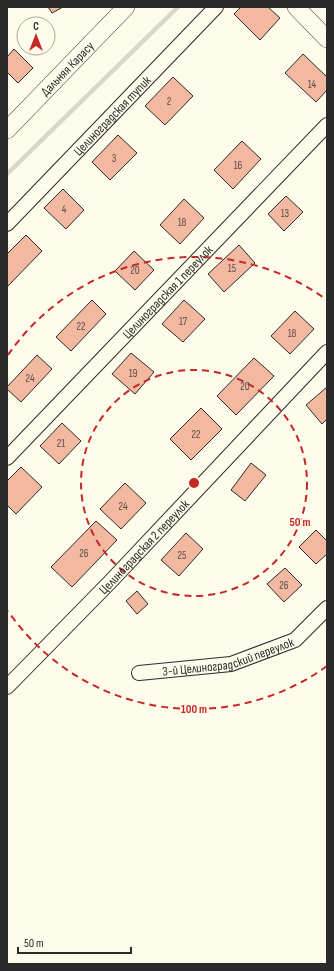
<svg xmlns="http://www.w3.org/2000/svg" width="334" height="971" viewBox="0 0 334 971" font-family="'Sofia Sans Condensed',sans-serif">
<rect width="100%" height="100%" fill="#fdfbea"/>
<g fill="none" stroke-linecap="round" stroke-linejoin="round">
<path stroke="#d8d7c9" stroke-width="4.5" d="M 7,174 L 178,7"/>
</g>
<path fill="#f2b8a0" stroke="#2b2b2b" d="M 48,7 L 63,7 L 52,13 Z
M 241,7 L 268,7 L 280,18 L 260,40 L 234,14 Z
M 31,48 L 44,48 L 38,55 Z
M 14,49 L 33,68 L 18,83 L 7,72 L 7,57 Z
M 303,54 L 327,77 L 327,90 L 316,102 L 285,73 Z
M 173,77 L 193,96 L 165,125 L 145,106 Z
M 118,135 L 137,153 L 110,180 L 92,162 Z
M 242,141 L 261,159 L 233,189 L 214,170 Z
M 63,189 L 84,210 L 66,229 L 44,208 Z
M 286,196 L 303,212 L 284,231 L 268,214 Z
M 184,199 L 204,218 L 180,244 L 160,225 Z
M 26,235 L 42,251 L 7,287 L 7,254 Z
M 239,245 L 255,263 L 224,292 L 208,274 Z
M 134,251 L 154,270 L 135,290 L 115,271 Z
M 92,300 L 106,314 L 71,351 L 56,337 Z
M 184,300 L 205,319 L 183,342 L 162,324 Z
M 295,311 L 314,329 L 290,354 L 271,336 Z
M 131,353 L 154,372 L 135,394 L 112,374 Z
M 37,355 L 52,369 L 21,402 L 7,389 L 7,387 Z
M 254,358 L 274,376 L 236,415 L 217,396 Z
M 327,387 L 327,419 L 322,424 L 306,405 Z
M 201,408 L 222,429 L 191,460 L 170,439 Z
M 62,423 L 81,441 L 59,464 L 40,446 Z
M 251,463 L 266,475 L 245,501 L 231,490 Z
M 21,467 L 42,487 L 16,514 L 7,505 L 7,481 Z
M 125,483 L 146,503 L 121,529 L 100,509 Z
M 96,521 L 117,540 L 72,587 L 51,567 Z
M 316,530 L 327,541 L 327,554 L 316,564 L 299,547 Z
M 186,533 L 203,549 L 179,576 L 161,560 Z
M 285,568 L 302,585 L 284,602 L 267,584 Z
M 137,591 L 148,604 L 137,614 L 126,601 Z"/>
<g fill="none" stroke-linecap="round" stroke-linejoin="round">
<g stroke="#2b2b2b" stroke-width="16">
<g id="minor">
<path id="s1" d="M 7,224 L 216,7"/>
<path id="s2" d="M 7,458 L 327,125"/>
<path id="s3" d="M 139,673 L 231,664 L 295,640 L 327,608"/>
<path id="s4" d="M 7,687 L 110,582 L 327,352"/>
</g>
</g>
<g stroke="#2b2b2b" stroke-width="18">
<g id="tertiary">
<path d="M 296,7 L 327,39"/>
<path id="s5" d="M 7,130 L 126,7"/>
</g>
</g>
<use href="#minor" stroke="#fdfbea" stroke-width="14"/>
<use href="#tertiary" stroke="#fdfbea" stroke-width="17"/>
</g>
<g fill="none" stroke="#c62828" stroke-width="2" stroke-dasharray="7 5">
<circle cx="194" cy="483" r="113"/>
<path d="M327 666A226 226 0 0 1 8 611M8 355A226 226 0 0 1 327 300"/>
</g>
<g text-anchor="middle" stroke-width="3" stroke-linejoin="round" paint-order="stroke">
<g font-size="11" fill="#5d4e48">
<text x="312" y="88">14</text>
<text x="169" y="105">2</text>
<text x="114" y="162">3</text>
<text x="238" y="169">16</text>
<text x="64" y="213">4</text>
<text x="285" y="217">13</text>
<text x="182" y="226">18</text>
<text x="232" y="272">15</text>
<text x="135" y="274">20</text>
<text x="183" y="325">17</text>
<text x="81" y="330">22</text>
<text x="292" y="337">18</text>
<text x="133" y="377">19</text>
<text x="30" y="382">24</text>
<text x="245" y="390">20</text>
<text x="196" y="438">22</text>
<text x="61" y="447">21</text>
<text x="123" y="510">24</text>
<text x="84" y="557">26</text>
<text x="182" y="559">25</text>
<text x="284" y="589">26</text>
</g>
<g font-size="13" fill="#2b2b2b" stroke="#fdfbea">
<text dy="5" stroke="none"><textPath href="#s5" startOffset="86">Дальняя Карасу</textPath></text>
<text dy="5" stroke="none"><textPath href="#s1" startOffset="151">Целиноградская тупик</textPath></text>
<text dy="5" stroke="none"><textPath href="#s2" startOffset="231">Целиноградская 1 переулок</textPath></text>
<text dy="5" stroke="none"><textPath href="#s4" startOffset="196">Целиноградская 2 переулок</textPath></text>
<text dy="5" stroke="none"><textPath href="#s3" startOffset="91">3-й Целиноградский переулок</textPath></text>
</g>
</g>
<circle cx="194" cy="483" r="6" fill="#c62828" stroke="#fdfbea" stroke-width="2"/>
<g font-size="12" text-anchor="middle" font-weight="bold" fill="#c62828" stroke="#fdfbea" stroke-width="3" stroke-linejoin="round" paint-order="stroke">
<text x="300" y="526">50 m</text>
<text x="194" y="713">100 m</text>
</g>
<rect width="334" height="971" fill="none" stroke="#2b2b2b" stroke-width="16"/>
<g transform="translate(36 36)"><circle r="19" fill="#fdfbea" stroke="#a9a89e"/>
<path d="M0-3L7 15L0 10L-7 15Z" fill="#c62828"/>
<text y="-6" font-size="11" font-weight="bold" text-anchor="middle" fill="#2b2b2b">С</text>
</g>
<path d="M18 947v6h113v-6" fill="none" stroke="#2b2b2b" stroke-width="2"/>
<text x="24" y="947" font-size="12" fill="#2b2b2b" stroke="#fdfbea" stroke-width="3" paint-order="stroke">50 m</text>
</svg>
